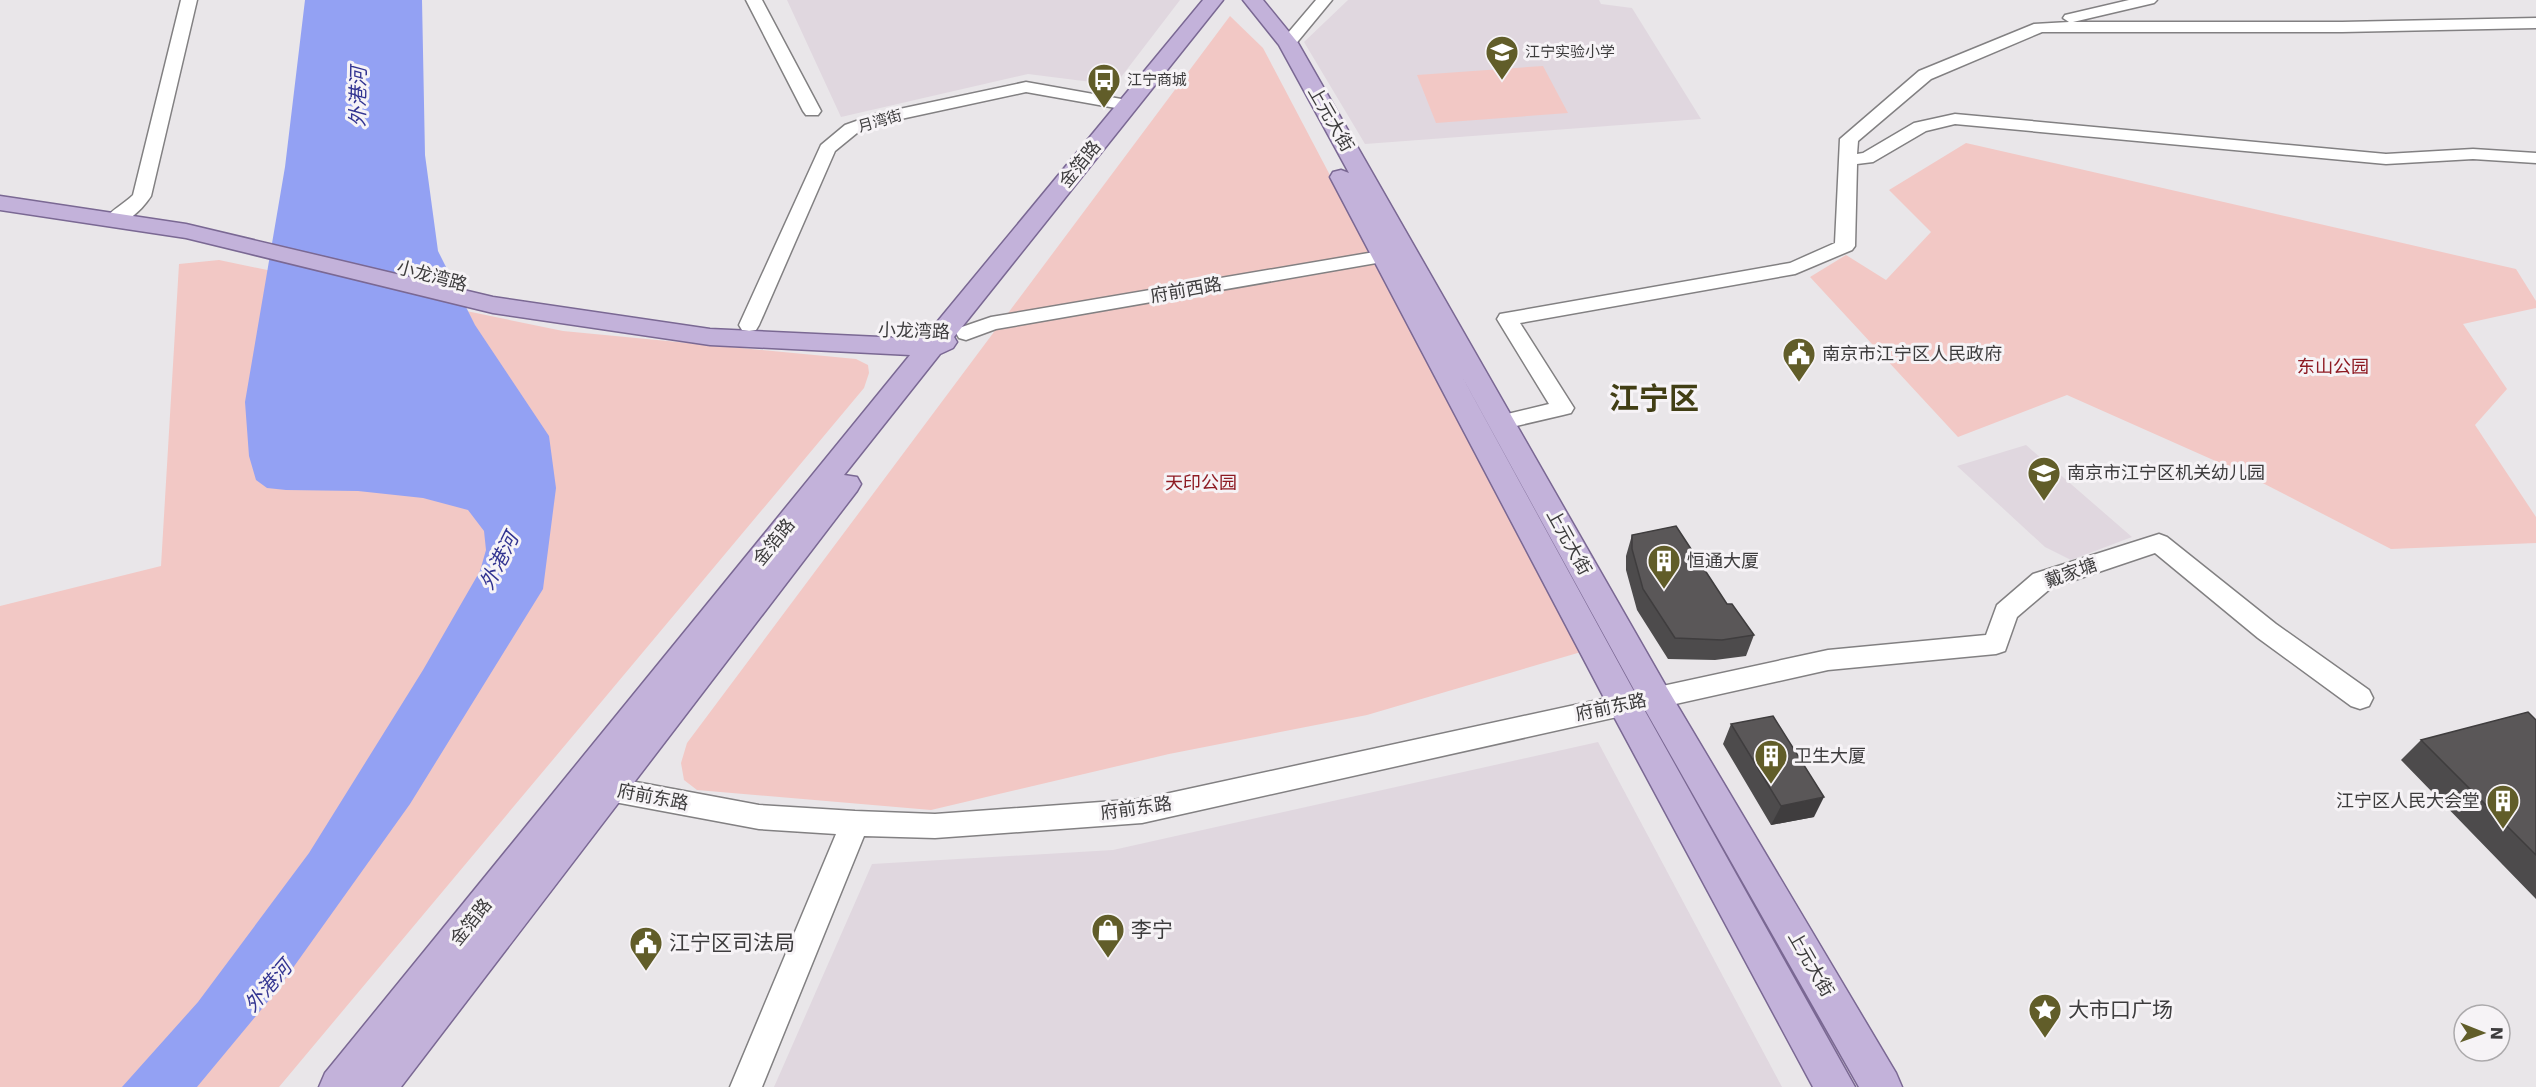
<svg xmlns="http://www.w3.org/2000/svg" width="2536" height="1087" viewBox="0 0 2536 1087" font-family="'DejaVu Sans','Noto Sans SC',sans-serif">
<rect width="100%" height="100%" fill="#e9e6e9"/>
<path fill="#e0d7df" d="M 787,0 L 1180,0 L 1115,85 L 1028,74 L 841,117 Z
M 1348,0 L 1599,0 L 1601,4 L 1632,8 L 1701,119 L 1365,144 L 1304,42 Z
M 2026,445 L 2132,537 L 2071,560 L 2045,547 L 1957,466 Z
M 1598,742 L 1782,1087 L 774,1087 L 872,864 L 1113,850 Z"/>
<path fill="#f2c8c5" d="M 1230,16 L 1263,48 L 1581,652 L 1367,715 L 1169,754 L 931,810 L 697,790 L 684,780 L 681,763 L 687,743 Z
M 1543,66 L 1568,113 L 1436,123 L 1417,75 Z
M 1966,143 L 2516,269 L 2536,301 L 2536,308 L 2463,324 L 2507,389 L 2475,425 L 2536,517 L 2536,543 L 2391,549 L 2247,475 L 2067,395 L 1958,437 L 1810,277 L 1846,255 L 1886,280 L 1931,232 L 1889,190 Z
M 219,260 L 563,331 L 856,359 L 868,365 L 869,373 L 864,388 L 279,1087 L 0,1087 L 0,606 L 161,566 L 179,264 Z"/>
<path fill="#93a1f3" d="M 305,0 L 422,0 L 425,155 L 438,251 L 475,325 L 549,436 L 556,488 L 543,589 L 410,804 L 275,993 L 197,1087 L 122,1087 L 198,1002 L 309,853 L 423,670 L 480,571 L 486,550 L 484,531 L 468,510 L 423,498 L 358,491 L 286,490 L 267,488 L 256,480 L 249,456 L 245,402 L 285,167 Z"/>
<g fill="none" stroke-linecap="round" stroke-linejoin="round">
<g stroke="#828082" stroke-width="3">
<path id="minor" d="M 181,0 L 197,0 L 151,196 C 142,210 124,228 106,224 L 104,220 C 111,210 124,204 133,195 Z
M 746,0 L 762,0 L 821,111 L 818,115 L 806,115 L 803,111 Z
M 1316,0 L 1332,0 L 1294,46 L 1282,46 L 1280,43 L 1282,40 Z
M 2129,0 L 2157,0 L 2154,3 L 2073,22 L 2342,22 L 2536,18 L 2536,28 L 2342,32 L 2042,32 L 1931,79 L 1858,141 L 1857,154 L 1863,153 L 1914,123 L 1955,114 L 2386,154 L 2473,149 L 2536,153 L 2536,163 L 2473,159 L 2386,164 L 1955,124 L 1926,131 L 1873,162 L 1857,164 L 1855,246 L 1852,250 L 1795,274 L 1520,323 L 1574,408 L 1571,413 L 1563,415 L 1503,429 L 1495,427 L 1492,422 L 1495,417 L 1549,404 L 1497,319 L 1500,314 L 1790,263 L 1835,243 L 1840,139 L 1919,71 L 2034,24 L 2069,22 L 2063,18 L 2065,15 Z
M 1026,82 L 1127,100 L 1133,101 L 1136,105 L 1133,109 L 1127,110 L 1026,92 L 887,122 L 857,133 L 835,151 L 759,325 L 756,330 L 749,331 L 742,330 L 739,325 L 821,145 L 845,125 L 876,114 Z
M 1404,247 L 1411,249 L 1414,253 L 1411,257 L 996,329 L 966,340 L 959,338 L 956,333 L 959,328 L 991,317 Z
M 2159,534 L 2167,537 L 2276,624 L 2369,690 L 2373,698 L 2369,706 L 2360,709 L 2351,706 L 2258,638 L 2155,553 L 2051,588 L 2017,617 L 2005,651 L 1996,654 L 1828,670 L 1142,823 L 935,838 L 864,836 L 762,1087 L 730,1087 L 836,834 L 759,829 L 609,801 L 599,797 L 595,789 L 599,781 L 609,777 L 759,805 L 855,811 L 935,814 L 1142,799 L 1828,650 L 1986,635 L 1997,605 L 2033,574 Z"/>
</g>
<g stroke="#7a6893" stroke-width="3">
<path id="major" d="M 1203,0 L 1223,0 L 954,337 L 957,342 L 953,348 L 940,354 L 844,475 L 857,477 L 861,484 L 857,491 L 401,1087 L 319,1087 L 325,1073 L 910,355 L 710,345 L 493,313 L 186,238 L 0,210 L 0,196 L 186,224 L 493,297 L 710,329 L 923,339 Z
M 1243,0 L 1263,0 L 1298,43 L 1667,688 L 1896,1073 L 1902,1087 L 1859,1087 L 1643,706 L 1459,371 L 1636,695 L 1855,1087 L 1813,1087 L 1612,713 L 1330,177 L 1333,172 L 1341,170 L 1349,173 L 1279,45 Z"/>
</g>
<use href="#minor" fill="#fff" fill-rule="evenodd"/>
<use href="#major" fill="#c3b2da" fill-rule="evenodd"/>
</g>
<path fill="#4d4b4c" d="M 1632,535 L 1727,604 L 1754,635 L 1746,656 L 1715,660 L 1668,659 L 1637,610 L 1626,570 L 1626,556 Z
M 2536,720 L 2536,899 L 2401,760 L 2421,740 Z
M 1731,724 L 1814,817 L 1771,825 L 1723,744 Z"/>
<path fill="#3f3d3e" d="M 1824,797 L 1814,817 L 1771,825 L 1781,806 Z"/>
<path fill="#5a5758" stroke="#3f3d3e" stroke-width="1.5" d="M 1676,526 L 1727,604 L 1732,604 L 1754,635 L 1722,640 L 1675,638 L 1643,589 L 1632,549 L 1632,535 Z
M 2528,712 L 2536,720 L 2536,855 L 2421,740 Z
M 1773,716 L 1824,797 L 1781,806 L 1731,724 Z"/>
<defs>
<g id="school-pin" transform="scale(1.725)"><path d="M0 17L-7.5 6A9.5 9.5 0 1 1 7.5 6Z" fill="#615d29" stroke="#f6f3f6"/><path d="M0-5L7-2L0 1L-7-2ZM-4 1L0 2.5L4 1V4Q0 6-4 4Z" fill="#fff"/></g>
<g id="bus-pin" transform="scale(1.725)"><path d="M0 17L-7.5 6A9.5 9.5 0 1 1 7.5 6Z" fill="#615d29" stroke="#f6f3f6"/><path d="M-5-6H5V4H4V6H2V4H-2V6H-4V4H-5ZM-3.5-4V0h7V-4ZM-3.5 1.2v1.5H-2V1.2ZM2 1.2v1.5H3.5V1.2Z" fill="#fff"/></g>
<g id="civic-pin" transform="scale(1.725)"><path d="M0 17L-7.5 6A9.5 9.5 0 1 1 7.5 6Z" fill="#615d29" stroke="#f6f3f6"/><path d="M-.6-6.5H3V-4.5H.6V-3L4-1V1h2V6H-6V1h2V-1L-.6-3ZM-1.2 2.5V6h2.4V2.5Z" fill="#fff"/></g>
<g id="building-pin" transform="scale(1.725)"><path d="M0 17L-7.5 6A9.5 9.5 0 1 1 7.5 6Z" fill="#615d29" stroke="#f6f3f6"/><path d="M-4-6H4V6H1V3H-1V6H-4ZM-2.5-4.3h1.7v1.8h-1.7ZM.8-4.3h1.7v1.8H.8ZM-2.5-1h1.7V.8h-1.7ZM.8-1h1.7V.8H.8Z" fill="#fff"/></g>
<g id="shop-pin" transform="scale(1.725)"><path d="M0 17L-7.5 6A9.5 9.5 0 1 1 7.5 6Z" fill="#615d29" stroke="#f6f3f6"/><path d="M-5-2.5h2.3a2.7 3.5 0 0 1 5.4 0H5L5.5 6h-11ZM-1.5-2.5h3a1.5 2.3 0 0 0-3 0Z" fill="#fff"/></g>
<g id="sight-pin" transform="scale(1.725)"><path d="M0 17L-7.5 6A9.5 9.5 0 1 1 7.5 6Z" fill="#615d29" stroke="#f6f3f6"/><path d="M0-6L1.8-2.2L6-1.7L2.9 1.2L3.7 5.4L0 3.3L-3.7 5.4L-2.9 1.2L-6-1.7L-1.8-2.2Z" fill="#fff"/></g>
</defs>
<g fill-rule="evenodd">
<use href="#school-pin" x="1502" y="52"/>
<use href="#bus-pin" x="1104" y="80"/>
<use href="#civic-pin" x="1799" y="354"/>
<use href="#school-pin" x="2044" y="473"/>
<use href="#building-pin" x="1664" y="561"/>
<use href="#building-pin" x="1771" y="756"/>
<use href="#building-pin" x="2503" y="801"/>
<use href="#shop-pin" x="1108" y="930"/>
<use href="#civic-pin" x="646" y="943"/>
<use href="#sight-pin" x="2045" y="1010"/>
</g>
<g text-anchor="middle" stroke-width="6" stroke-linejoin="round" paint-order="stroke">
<g font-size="15" fill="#3d3c3d" stroke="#f6f3f6" text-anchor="start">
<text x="1525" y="57">江宁实验小学</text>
<text x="1127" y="85">江宁商城</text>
</g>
<g font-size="15" fill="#3d3c3d" stroke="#f6f3f6">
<text transform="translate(880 121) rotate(-16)" y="5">月湾街</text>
</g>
<g font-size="18" fill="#3d3c3d" stroke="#f6f3f6">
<text transform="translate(1331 119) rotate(60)" y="6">上元大街</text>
<text transform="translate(1080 164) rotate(-51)" y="6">金箔路</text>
<text transform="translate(432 276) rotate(15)" y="6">小龙湾路</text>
<text transform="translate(1186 290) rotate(-10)" y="6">府前西路</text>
<text transform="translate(914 331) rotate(2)" y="6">小龙湾路</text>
<text transform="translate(774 542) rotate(-51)" y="6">金箔路</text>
<text transform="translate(1569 542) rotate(61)" y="6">上元大街</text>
<text transform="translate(2071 573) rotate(-20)" y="6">戴家塘</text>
<text transform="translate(1611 707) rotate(-12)" y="6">府前东路</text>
<text transform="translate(653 797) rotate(11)" y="6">府前东路</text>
<text transform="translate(1136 808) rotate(-8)" y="6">府前东路</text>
<text transform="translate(471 922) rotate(-51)" y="6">金箔路</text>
<text transform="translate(1811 964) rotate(60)" y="6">上元大街</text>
</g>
<g font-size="18" fill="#3d3c3d" stroke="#f6f3f6" text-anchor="start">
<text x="1822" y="360">南京市江宁区人民政府</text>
<text x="2067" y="479">南京市江宁区机关幼儿园</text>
<text x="1687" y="567">恒通大厦</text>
<text x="1794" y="762">卫生大厦</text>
<text x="2480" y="807" text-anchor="end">江宁区人民大会堂</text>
</g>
<g font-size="18" fill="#8e1b23" stroke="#f6f3f6">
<text x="2333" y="373">东山公园</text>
<text x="1201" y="489">天印公园</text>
</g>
<g font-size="20" font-style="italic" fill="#323491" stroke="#f6f3f6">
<text transform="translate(358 97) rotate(-89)" y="7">外港河</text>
<text transform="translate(499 561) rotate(-63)" y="7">外港河</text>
<text transform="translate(268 986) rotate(-49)" y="7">外港河</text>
</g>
<g font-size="21" fill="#3d3c3d" stroke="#f6f3f6" text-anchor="start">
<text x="1131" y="937">李宁</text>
<text x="669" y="950">江宁区司法局</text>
<text x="2068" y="1017">大市口广场</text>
</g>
<g font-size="30" font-weight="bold" fill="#413e14" stroke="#f6f3f6">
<text x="1654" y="409">江宁区</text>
</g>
</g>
<g transform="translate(2482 1033) rotate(91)"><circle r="28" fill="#f6f3f6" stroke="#acaaac" stroke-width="1.5"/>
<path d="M0-4.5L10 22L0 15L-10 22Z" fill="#615d29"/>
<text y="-9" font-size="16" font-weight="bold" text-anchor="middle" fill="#3d3c3d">N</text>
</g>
</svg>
